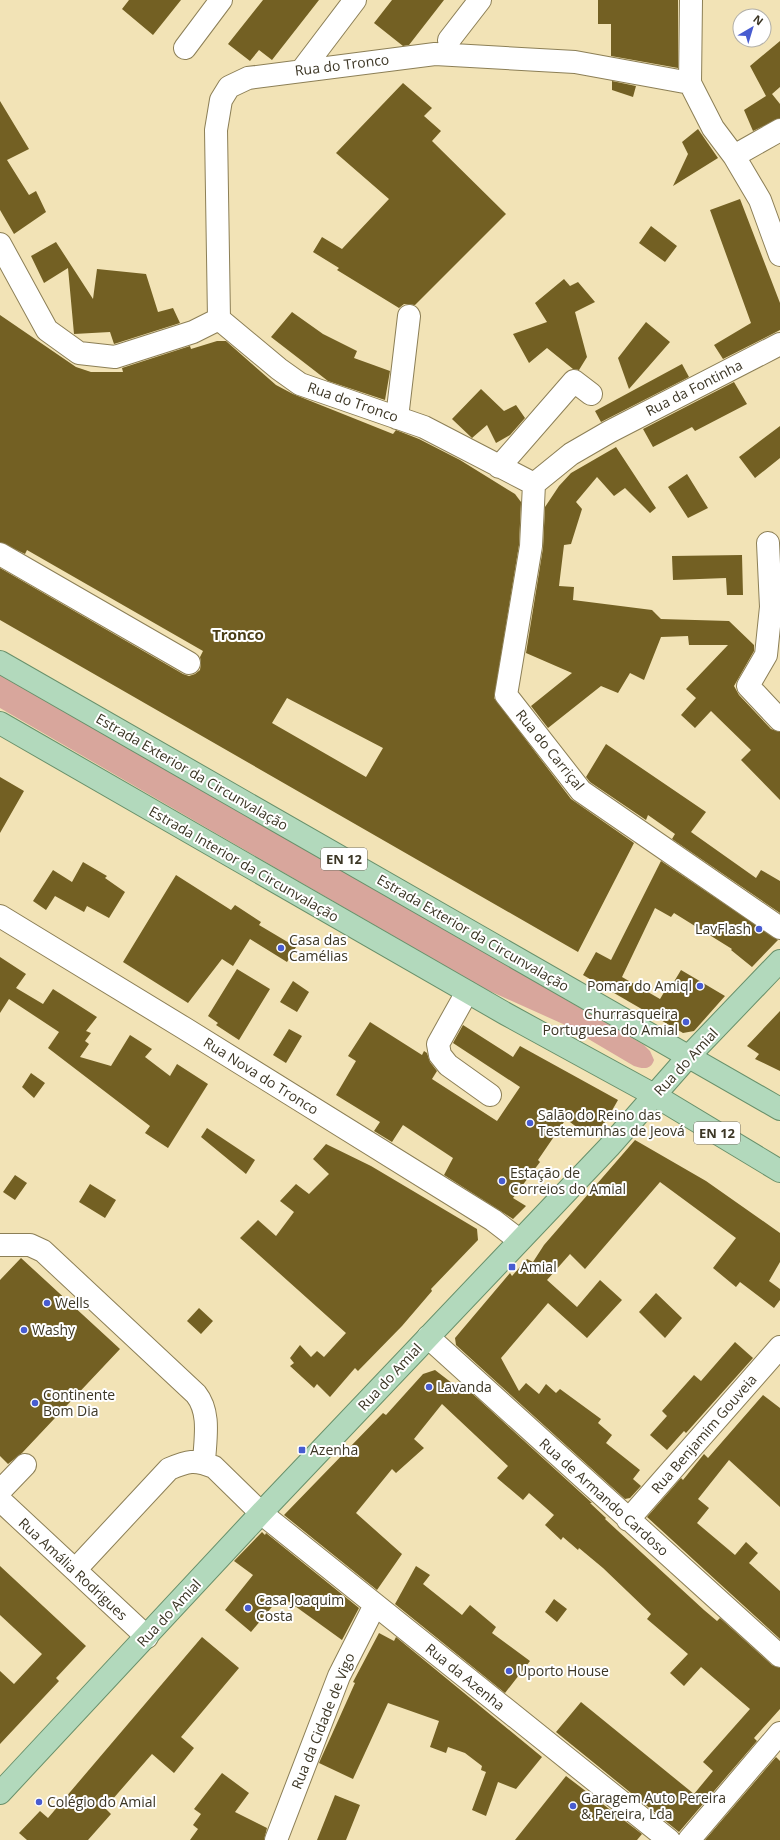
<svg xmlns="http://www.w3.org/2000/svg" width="780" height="1840" viewBox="0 0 780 1840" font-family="'Open Sans',sans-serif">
<rect width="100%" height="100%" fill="#f2e3b6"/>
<path fill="#d8a69c" d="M 0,672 L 337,866 L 644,1045 L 650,1051 L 654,1060 C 651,1070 643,1069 634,1066 L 563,1024 L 483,988 L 0,708 Z"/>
<path fill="#736023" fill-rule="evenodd" d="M 129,0 L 181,0 L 153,35 L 122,9 Z
M 263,0 L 319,0 L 272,60 L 259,50 L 250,61 L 228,44 Z
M 392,0 L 444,0 L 409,45 L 403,46 L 374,23 Z
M 598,0 L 678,0 L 678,68 L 611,56 L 611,24 L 598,24 Z
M 780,41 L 780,87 L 772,94 L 780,104 L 780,118 L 753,131 L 744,110 L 766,96 L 750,66 Z
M 612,81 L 636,86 L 633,97 L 612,90 Z
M 403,83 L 432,108 L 424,116 L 441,131 L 432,141 L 506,214 L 415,305 L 404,304 L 399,308 L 337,270 L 339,268 L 313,252 L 322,237 L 342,249 L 389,199 L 336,153 Z
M 0,101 L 29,149 L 7,160 L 29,195 L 36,191 L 46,212 L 14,234 L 0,210 Z
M 698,129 L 718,158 L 673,186 L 688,154 L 682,142 Z
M 740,199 L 780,303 L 780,330 L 723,359 L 714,345 L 751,323 L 710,210 Z
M 651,226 L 677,246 L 665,262 L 639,243 Z
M 56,242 L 93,299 L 97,269 L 146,274 L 158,312 L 173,308 L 180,323 L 114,344 L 110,332 L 74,334 L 68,268 L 44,283 L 31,256 Z
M 564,279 L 570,286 L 578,282 L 595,302 L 575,312 L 587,357 L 579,370 L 573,369 L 547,348 L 529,363 L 513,334 L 547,322 L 535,303 Z
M 292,312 L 323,334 L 357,351 L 354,358 L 390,371 L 385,400 L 328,381 L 271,337 Z
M 0,315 L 76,367 L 91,372 L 123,372 L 122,368 L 190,346 L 191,349 L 217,341 L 226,341 L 276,385 L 293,394 L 393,434 L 396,430 L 419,439 L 460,460 L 515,494 L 521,502 L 519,545 L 494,698 L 571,799 L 634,843 L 578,952 L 0,620 L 0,568 L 183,674 L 189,676 L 195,674 L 200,670 L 201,663 L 200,657 L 203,651 L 27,550 L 25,554 L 0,542 ZM 287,698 L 383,748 L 366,777 L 272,723 Z
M 646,322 L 670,342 L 629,389 L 618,358 Z
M 682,364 L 689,377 L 601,422 L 595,411 Z
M 734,382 L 747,404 L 695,431 L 692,427 L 653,447 L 643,429 Z
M 481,389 L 504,411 L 516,405 L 525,418 L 510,435 L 496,443 L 487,425 L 472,438 L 452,419 Z
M 780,426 L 780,458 L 755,478 L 739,457 Z
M 616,447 L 656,508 L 650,513 L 625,488 L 614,496 L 597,477 L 576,502 L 582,509 L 571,544 L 564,545 L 559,586 L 574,587 L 573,600 L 652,610 L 661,619 L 729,621 L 754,645 L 754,651 L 734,686 L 739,695 L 771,729 L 780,732 L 780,800 L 741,760 L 751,750 L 711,711 L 695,728 L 681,715 L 696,698 L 686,689 L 728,645 L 689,645 L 688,636 L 661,637 L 644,680 L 630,673 L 618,693 L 601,686 L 548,728 L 531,706 L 572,673 L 526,653 L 543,548 L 545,507 L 559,486 L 571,473 Z
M 687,474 L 708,508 L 688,518 L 668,487 Z
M 742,555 L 743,595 L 727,595 L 726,578 L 673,580 L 672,556 Z
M 606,744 L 706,812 L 691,832 L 756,878 L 761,870 L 780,881 L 780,913 L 672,839 L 675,834 L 648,815 L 646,820 L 590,782 L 586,777 Z
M 0,777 L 24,791 L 0,833 Z
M 661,861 L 778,940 L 752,967 L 731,950 L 732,949 L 674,913 L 671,917 L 655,908 L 622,977 L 660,999 L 669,984 L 672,985 L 681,970 L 725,996 L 694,1031 L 683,1033 L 583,975 L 596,952 L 611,960 Z
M 83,862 L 107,876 L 105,878 L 125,892 L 109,918 L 87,906 L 84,912 L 55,896 L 46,910 L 33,901 L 53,870 L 72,882 Z
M 176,875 L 231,910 L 235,905 L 261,922 L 259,925 L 296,947 L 287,962 L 250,939 L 233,966 L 222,959 L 188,1003 L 123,962 Z
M 0,957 L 26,974 L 16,988 L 43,1004 L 53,989 L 97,1017 L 86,1031 L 91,1033 L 85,1041 L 89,1044 L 80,1057 L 111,1066 L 130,1035 L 152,1049 L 145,1057 L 170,1076 L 177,1064 L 208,1084 L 168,1148 L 145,1133 L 150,1126 L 48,1048 L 59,1032 L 9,999 L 0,1013 Z
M 237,969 L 270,989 L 239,1040 L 216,1025 L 218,1023 L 208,1016 Z
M 293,981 L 309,992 L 297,1012 L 280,1002 Z
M 780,1011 L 780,1071 L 755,1059 L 759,1054 L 747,1046 Z
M 370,1022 L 422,1055 L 424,1051 L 427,1053 L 430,1062 L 437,1071 L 432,1079 L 497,1121 L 520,1087 L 453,1043 L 463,1025 L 513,1057 L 520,1046 L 618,1100 L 606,1121 L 591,1138 L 566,1119 L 538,1160 L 540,1162 L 513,1198 L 526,1206 L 513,1219 L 444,1175 L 453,1158 L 403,1125 L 392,1142 L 374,1131 L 380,1122 L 336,1095 L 356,1061 L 348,1056 Z
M 289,1029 L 302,1036 L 286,1063 L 273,1055 Z
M 31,1073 L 45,1083 L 34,1098 L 22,1087 Z
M 207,1128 L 255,1160 L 246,1174 L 201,1137 Z
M 635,1140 L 706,1181 L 780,1233 L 780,1262 L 769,1281 L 780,1289 L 780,1300 L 774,1308 L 740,1282 L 736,1287 L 713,1268 L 736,1238 L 660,1182 L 585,1269 L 570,1254 L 547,1280 L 577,1307 L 600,1280 L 622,1300 L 587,1338 L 548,1303 L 501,1358 L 519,1391 L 526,1383 L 539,1394 L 546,1384 L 556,1393 L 560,1389 L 601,1419 L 598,1423 L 612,1435 L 606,1443 L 640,1470 L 633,1479 L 641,1486 L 630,1498 L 625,1499 L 456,1345 L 455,1338 L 510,1273 L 512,1276 L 527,1259 L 533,1262 L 544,1245 Z
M 326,1144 L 371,1166 L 477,1229 L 478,1240 L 431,1289 L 432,1291 L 402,1326 L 358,1371 L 355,1368 L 330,1397 L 317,1384 L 314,1388 L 290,1366 L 294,1363 L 290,1358 L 300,1345 L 311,1357 L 317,1351 L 324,1357 L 346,1333 L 240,1238 L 258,1220 L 276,1236 L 294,1212 L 280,1201 L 296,1184 L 309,1194 L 329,1174 L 313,1159 Z
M 15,1175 L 27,1183 L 15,1200 L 3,1192 Z
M 90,1184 L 116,1200 L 105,1218 L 79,1202 Z
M 21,1258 L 120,1349 L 22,1453 L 8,1464 L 0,1456 L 0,1280 Z
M 656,1293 L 682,1318 L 665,1338 L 639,1312 Z
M 199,1308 L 213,1321 L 201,1334 L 187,1321 Z
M 735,1342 L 753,1358 L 686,1433 L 684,1431 L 667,1450 L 650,1435 L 667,1416 L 662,1411 L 694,1375 L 701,1381 Z
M 435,1370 L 461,1390 L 464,1386 L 592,1503 L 590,1503 L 606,1518 L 605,1519 L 704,1610 L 717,1621 L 720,1618 L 772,1665 L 780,1668 L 780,1709 L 754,1738 L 757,1741 L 679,1832 L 556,1732 L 581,1702 L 694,1794 L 713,1771 L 703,1762 L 750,1709 L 701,1667 L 684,1686 L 670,1673 L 688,1654 L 647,1619 L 651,1614 L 603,1568 L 579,1548 L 578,1550 L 563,1537 L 561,1540 L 545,1525 L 554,1515 L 529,1493 L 523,1500 L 497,1478 L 508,1466 L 442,1404 L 414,1439 L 424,1448 L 396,1473 L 392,1469 L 356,1513 L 402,1554 L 377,1590 L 284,1515 L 383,1413 L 386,1415 L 423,1374 Z
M 763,1395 L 780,1408 L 780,1507 L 729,1460 L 698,1499 L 709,1508 L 697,1523 L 735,1555 L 746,1542 L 758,1553 L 749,1563 L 780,1591 L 780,1639 L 647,1517 L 681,1478 L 683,1480 L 704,1454 L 708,1458 Z
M 262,1532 L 265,1535 L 266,1533 L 359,1608 L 342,1640 L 281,1596 L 251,1632 L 225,1610 L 253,1575 L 234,1561 Z
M 0,1566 L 86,1646 L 56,1678 L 59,1681 L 0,1744 L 0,1671 L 14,1684 L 42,1654 L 0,1615 Z
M 416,1566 L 430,1575 L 423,1584 L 462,1615 L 470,1605 L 496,1627 L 492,1633 L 530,1661 L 505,1693 L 395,1604 Z
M 554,1599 L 567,1609 L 557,1622 L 545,1612 Z
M 379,1633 L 394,1641 L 396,1637 L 542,1757 L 516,1789 L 498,1782 L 486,1816 L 472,1810 L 486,1772 L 481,1770 L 482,1766 L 465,1753 L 448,1747 L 446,1753 L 430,1747 L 439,1721 L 388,1703 L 353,1779 L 319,1763 L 355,1683 L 353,1682 Z
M 202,1637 L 239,1668 L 181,1737 L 194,1748 L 174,1773 L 152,1754 L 105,1808 L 111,1814 L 88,1840 L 27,1840 L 19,1833 L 40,1811 L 48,1818 Z
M 776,1757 L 780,1761 L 780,1840 L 705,1840 Z
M 222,1773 L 249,1793 L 235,1812 L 267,1828 L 264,1840 L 190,1840 L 198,1829 L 193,1825 L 201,1814 L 194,1809 Z
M 566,1776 L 642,1834 L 637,1840 L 515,1840 Z
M 335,1795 L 360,1805 L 346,1840 L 317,1840 Z"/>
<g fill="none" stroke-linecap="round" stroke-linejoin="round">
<g stroke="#8c7f56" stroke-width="24">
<path id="minor" d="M 691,0 L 690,83 L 713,128 L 734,156 L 760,200 L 780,255
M 449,40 L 480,0
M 185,48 L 221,0
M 302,70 L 355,0
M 734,156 L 780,130
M 0,244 L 47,330 L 79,353 L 115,357 L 193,332 L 219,319
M 780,344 L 609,432 L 571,454 L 534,484 L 531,546 L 506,695 L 581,791 L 780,928
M 397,418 L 409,316
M 499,467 L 574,381 L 591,394
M 534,484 L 424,427 L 300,384 L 279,369 L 219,319 L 216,130 L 221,100 L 229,87 L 248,78 L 435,54 L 575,62 L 690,83
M 768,543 L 771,607 L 766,655 L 748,686 L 780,720
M 0,554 L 189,663
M 0,916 L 184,1028 L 493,1220 L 519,1240
M 467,992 L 438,1044 L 440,1055 L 448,1065 L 490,1095
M 0,1245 L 30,1245 L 43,1251 L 196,1394 C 211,1413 205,1439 204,1463
M 428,1337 L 780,1656
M 0,1491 L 25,1465
M 0,1500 L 147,1637
M 628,1520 L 780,1347
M 75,1570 L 169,1469 C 188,1461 194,1459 214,1467 L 261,1513 L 669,1840
M 276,1840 L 339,1676 L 375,1605
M 689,1840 L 780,1733"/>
</g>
<g stroke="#68906a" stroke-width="24">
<path id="major" d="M 0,662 L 780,1109
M 0,723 L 506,1014 L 654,1095 L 780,1171
M 0,1793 L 261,1513 L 609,1147 L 688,1057 L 780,961"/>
</g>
<use href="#minor" stroke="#fff" stroke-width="22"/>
<use href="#major" stroke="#b2d9bc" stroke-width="22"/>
</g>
<g fill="#485cd0" stroke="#fff" stroke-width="1.5">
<circle cx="759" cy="929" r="4"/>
<circle cx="281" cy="948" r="4"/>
<circle cx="700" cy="986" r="4"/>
<circle cx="686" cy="1022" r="4"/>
<circle cx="530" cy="1123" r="4"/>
<circle cx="502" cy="1181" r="4"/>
<rect x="508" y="1263" width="8" height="8" rx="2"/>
<circle cx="47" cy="1303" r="4"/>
<circle cx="24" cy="1330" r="4"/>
<circle cx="429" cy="1387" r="4"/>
<circle cx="35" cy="1403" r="4"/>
<rect x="298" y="1446" width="8" height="8" rx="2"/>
<circle cx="248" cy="1608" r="4"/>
<circle cx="509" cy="1671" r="4"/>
<circle cx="39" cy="1802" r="4"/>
<circle cx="573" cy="1806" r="4"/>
</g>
<g text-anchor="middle" stroke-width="4" stroke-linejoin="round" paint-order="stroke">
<g fill="#fff" stroke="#767266" stroke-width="1">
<rect x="321" y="848" width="46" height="22" rx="3"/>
<rect x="694" y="1122" width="46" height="22" rx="3"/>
</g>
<g font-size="13" font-weight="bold" fill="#3c3625">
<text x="344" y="864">EN 12</text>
<text x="717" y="1138">EN 12</text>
</g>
<g font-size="14" fill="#3c3625" stroke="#fff">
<text transform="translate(342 65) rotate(-7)" y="5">Rua do Tronco</text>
<text transform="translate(694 388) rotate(-27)" y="5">Rua da Fontinha</text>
<text transform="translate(353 402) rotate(19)" y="5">Rua do Tronco</text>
<text transform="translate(550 750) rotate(51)" y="5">Rua do Carriçal</text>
<text transform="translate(192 772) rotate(30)" y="5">Estrada Exterior da Circunvalação</text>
<text transform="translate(244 864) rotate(30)" y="5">Estrada Interior da Circunvalação</text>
<text transform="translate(473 933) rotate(30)" y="5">Estrada Exterior da Circunvalação</text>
<text transform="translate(686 1062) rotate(-47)" y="5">Rua do Amial</text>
<text transform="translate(261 1076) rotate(32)" y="5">Rua Nova do Tronco</text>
<text transform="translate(390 1377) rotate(-47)" y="5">Rua do Amial</text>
<text transform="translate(704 1434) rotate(-49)" y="5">Rua Benjamim Gouveia</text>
<text transform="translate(604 1497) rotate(42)" y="5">Rua de Armando Cardoso</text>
<text transform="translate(73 1569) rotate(43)" y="5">Rua Amália Rodrigues</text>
<text transform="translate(169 1613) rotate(-47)" y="5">Rua do Amial</text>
<text transform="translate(465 1677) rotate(39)" y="5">Rua da Azenha</text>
<text transform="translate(323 1721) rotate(-68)" y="5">Rua da Cidade de Vigo</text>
</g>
<g font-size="14" fill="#3c3625" stroke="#fff" text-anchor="start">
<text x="751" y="934" text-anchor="end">LavFlash</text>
<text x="289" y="945">Casa das<tspan x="289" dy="16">Camélias</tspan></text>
<text x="692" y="991" text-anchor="end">Pomar do Amiql</text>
<text x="678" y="1019" text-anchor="end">Churrasqueira<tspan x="678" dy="16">Portuguesa do Amial</tspan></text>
<text x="538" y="1120">Salão do Reino das<tspan x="538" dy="16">Testemunhas de Jeová</tspan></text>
<text x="510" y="1178">Estação de<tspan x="510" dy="16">Correios do Amial</tspan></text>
<text x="520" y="1272">Amial</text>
<text x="55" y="1308">Wells</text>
<text x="32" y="1335">Washy</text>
<text x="437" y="1392">Lavanda</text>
<text x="43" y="1400">Continente<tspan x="43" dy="16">Bom Dia</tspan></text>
<text x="310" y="1455">Azenha</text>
<text x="256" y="1605">Casa Joaquim<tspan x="256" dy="16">Costa</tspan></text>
<text x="517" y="1676">Uporto House</text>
<text x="581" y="1803">Garagem Auto Pereira<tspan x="581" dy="16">&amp; Pereira, Lda</tspan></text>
<text x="47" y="1807">Colégio do Amial</text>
</g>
<g font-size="15" font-weight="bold" fill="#493c14" stroke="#fff">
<text x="238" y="640">Tronco</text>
</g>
</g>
<g transform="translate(752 28) rotate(38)"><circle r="19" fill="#ffffff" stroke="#b1afa8"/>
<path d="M0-3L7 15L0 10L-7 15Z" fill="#485cd0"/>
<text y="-6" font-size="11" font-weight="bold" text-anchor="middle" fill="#3c3625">N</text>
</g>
</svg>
